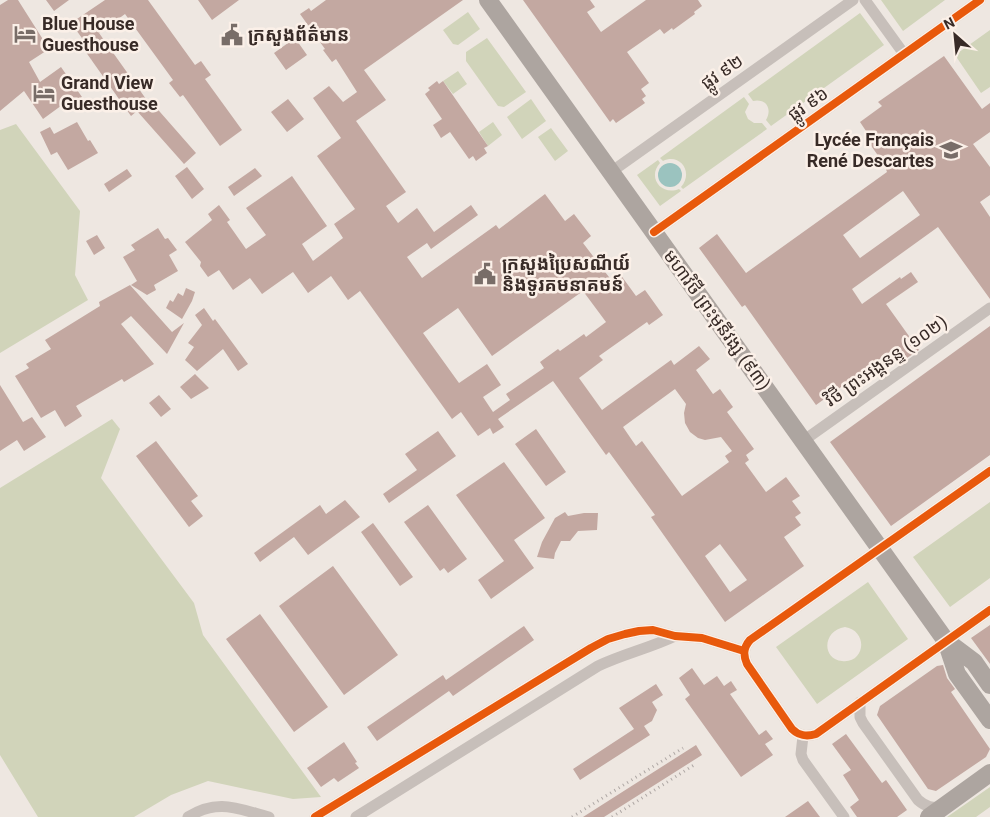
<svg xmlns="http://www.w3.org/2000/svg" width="990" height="817" viewBox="0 0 990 817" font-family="Roboto,'Noto Sans Khmer',sans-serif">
<rect width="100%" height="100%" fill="#eee7e1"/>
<path fill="#d1d4ba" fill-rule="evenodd" d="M 881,0 L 945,0 L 903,31 Z
M 468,12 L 480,29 L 458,45 L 453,44 L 443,30 Z
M 860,13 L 884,45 L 771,126 L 766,120 C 773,108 765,98 753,101 L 748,94 Z
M 990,30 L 990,87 L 981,93 L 955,55 Z
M 487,38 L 526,92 L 504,107 L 498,106 L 466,61 L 466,52 Z
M 458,71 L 467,84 L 453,94 L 443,81 Z
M 744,97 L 749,104 L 745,112 L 748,119 L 754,123 L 762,123 L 767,129 L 683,189 L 681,187 C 694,172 680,153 663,161 L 660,158 Z
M 531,99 L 546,121 L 522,139 L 507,117 Z
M 493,122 L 502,135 L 488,146 L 479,132 Z
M 16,124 L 80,211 L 75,275 L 88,300 L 0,353 L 0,130 Z
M 551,128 L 568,151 L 555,161 L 538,137 Z
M 658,160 L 660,163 C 647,177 661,196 679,189 L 681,191 L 660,206 L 637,175 Z
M 112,419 L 120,429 L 101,478 L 194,603 L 203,635 L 321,797 L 293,799 L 208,781 L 171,795 L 134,817 L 38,817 L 0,755 L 0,488 Z
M 990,502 L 990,578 L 950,607 L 913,557 Z
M 868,582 L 908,639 L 817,704 L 776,647 ZM 845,627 C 869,631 865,664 842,661 C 821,659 823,630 845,627 Z
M 990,787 L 990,807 L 976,817 L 947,817 Z"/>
<path fill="#9bc3bf" d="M658 175a12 12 0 1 1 24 0a12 12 0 1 1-24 0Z"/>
<path fill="#c3a8a1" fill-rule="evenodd" d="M 8,0 L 18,0 L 49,49 L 29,62 L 40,82 L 61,67 L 82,97 L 72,104 L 69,100 L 43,119 L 24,91 L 0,111 L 0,5 Z
M 46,0 L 69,0 L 54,11 Z
M 105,0 L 148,0 L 195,65 L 201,61 L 211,75 L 205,79 L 242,130 L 220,146 L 183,95 L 180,97 L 169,83 L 173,80 L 125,14 L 99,33 L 151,106 L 153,104 L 196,153 L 184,164 L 137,111 L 131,116 L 83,48 L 87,45 L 71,23 Z
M 198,0 L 239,0 L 212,20 Z
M 326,0 L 463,0 L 364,70 L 386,100 L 356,121 L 406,192 L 386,206 L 398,223 L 417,208 L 434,232 L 471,205 L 478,215 L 431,249 L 427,243 L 407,257 L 422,278 L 496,225 L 499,229 L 545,194 L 565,221 L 574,214 L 591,236 L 583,243 L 612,281 L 620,274 L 636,296 L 645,290 L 663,315 L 649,325 L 647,322 L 599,356 L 603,360 L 579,378 L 602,410 L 671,360 L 674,365 L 699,346 L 710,359 L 696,370 L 713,394 L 720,389 L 733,407 L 727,412 L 754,449 L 746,455 L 749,460 L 745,463 L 766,492 L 786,477 L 800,496 L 792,501 L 801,513 L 795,517 L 801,525 L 784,537 L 804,566 L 725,622 L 651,517 L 655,515 L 609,452 L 606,455 L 553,381 L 498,419 L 504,427 L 493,434 L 490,428 L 478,436 L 461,412 L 452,419 L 360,291 L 348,300 L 331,276 L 308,293 L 293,272 L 262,294 L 250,278 L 233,290 L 219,270 L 208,277 L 200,266 L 201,262 L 185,242 L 212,220 L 208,214 L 219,205 L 230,220 L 227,222 L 246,249 L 266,235 L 246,208 L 292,176 L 327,226 L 302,244 L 313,261 L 343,238 L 334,224 L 355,209 L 317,156 L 341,138 L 313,98 L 329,86 L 343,102 L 357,92 L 336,59 L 332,62 L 323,50 L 325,49 L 300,14 L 309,8 L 311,11 ZM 583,291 L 606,322 L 586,337 L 584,334 L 560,351 L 558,349 L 540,362 L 544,368 L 506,394 L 510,400 L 493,412 L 483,397 L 501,385 L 487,364 L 459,383 L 423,333 L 458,308 L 492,356 ZM 675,389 L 686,404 L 684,413 L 685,423 L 690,432 L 698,438 L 705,440 L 721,437 L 732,451 L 725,456 L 729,462 L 682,496 L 642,441 L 636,446 L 623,427 ZM 720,544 L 747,580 L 730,592 L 705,556 Z
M 523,0 L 590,0 L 595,7 L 587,12 L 601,32 L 646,0 L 698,0 L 702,6 L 694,12 L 695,14 L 673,30 L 672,28 L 664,34 L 660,29 L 627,52 L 649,83 L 641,89 L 646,96 L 642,99 L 645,103 L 616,123 L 613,119 L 610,122 Z
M 295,38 L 307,55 L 286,70 L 274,53 Z
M 944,56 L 982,109 L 990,103 L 990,132 L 973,144 L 990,167 L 990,195 L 980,202 L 990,217 L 990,299 L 938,227 L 852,289 L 862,304 L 900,277 L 901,279 L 911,272 L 918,282 L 886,304 L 919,350 L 907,358 L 898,346 L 816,405 L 745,305 L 742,307 L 699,248 L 717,234 L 746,273 L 887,172 L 884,164 L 867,140 L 870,137 L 860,122 L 882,106 L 878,102 ZM 903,191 L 920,215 L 860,258 L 843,235 Z
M 437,81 L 439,84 L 443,81 L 488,146 L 484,148 L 487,153 L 476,161 L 473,156 L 469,159 L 450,132 L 441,138 L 433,125 L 442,119 L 425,94 L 430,90 L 428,88 Z
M 288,99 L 304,119 L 287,132 L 271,112 Z
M 77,122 L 88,141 L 90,140 L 98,153 L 68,170 L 57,152 L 51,155 L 40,132 L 50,127 L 54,134 Z
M 187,167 L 204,189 L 192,199 L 175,176 Z
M 255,168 L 262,176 L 234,196 L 228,187 Z
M 127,169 L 132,176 L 109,192 L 104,184 Z
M 158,228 L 165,239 L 168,238 L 177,250 L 169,255 L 178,271 L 154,285 L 156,290 L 147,295 L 131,285 L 137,281 L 123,257 L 135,250 L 131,245 Z
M 97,235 L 105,248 L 94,255 L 86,241 Z
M 130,285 L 172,332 L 184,323 L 167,354 L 131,316 L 121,324 L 154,364 L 124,382 L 122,379 L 76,406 L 82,416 L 65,427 L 55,410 L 41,418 L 15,376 L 29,368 L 26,364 L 51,349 L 45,340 L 100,306 L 99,302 Z
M 186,288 L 195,292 L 192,301 L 182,319 L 166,308 L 170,300 L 173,302 L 178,293 L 183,296 Z
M 204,308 L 213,321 L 215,319 L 248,364 L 238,371 L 223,349 L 197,371 L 185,360 L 194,347 L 188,343 L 202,325 L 195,315 Z
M 990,326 L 990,455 L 891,526 L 830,442 Z
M 195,374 L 209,388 L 191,399 L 180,387 Z
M 0,385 L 23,422 L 32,417 L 46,437 L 24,451 L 17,440 L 0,451 Z
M 159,395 L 171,409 L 161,417 L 149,403 Z
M 536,429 L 566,472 L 546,486 L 515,444 Z
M 438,431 L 456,456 L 389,503 L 383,494 L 417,470 L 405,454 Z
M 156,441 L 198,496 L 191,501 L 203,516 L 189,527 L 136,456 Z
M 504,462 L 545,518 L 514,540 L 534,568 L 491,599 L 478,580 L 504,561 L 456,495 Z
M 345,500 L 360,517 L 308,555 L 294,537 L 260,562 L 254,553 L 320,505 L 326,514 Z
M 428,505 L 467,559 L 448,573 L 444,568 L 440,571 L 404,522 Z
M 565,512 L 568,516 L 584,513 L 598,513 L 597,530 L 578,531 L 570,541 L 561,541 L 555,553 L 554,559 L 537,557 L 542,542 L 555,518 Z
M 373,523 L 413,577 L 400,586 L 361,532 Z
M 333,566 L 398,655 L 344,695 L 279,606 Z
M 260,614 L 328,707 L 294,732 L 226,639 Z
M 990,625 L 990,664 L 971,638 Z
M 524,626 L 534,640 L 453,696 L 449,691 L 377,741 L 367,727 L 443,675 L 446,680 Z
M 943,665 L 947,678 L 955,689 L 951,692 L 990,749 L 986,757 L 936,791 L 928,789 L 877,715 L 880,706 L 937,666 Z
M 692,668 L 704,685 L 717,676 L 724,686 L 731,681 L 737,690 L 730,694 L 759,735 L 766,730 L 773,739 L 765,744 L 773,755 L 741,777 L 685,699 L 690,695 L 679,678 Z
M 656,684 L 663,695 L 652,702 L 657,710 L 652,721 L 644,726 L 650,735 L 580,780 L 573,769 L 634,729 L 619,708 Z
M 846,734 L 882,783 L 886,780 L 907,810 L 897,817 L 857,817 L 850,807 L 859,800 L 843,775 L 851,770 L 832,744 Z
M 344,742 L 357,762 L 355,763 L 359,768 L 338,782 L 334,778 L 321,787 L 307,768 Z
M 696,745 L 702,755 L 604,817 L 583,817 Z
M 808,801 L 820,817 L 785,817 Z"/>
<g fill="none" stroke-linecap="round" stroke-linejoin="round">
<path stroke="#c7bfba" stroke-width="11" d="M 865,0 L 904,54
M 611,172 L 853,0
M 654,232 L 980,0
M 803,441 L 990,308
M 990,471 L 750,640 C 743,648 743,655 747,664 L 792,729 C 799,736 806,737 816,734 L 990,610
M 860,702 L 860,717 L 863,723 L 918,800 C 926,807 932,808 943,807
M 803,736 L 801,754 L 803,760 L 844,817
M 188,817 C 218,798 238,809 269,817
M 315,817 L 591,648 L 608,639 L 625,634 L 639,631 L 653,630 L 675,636 L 702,638 L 744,651
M 356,817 L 598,666 C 623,654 650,648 675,636"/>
<path stroke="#ada5a0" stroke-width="18" d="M 488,0 L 946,641 L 957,674 L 990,720
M 946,641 L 974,662 L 990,685
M 929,817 L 990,773"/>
<path stroke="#aea7a4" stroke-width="3" stroke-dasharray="1 4" stroke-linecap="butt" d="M 572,817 L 683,748
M 612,817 L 694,765"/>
<g stroke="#fbf0e8" stroke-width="11">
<path id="cycleway" d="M 654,232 L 980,0
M 990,471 L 750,640 C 743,648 743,655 747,664 L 792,729 C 799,736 806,737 816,734 L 990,610
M 315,817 L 591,648 L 608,639 L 625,634 L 639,631 L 653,630 L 675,636 L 702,638 L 744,651"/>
</g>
<use href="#cycleway" stroke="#e8590c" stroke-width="8"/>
</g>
<defs>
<g id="hotel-bare" transform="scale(1.725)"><path d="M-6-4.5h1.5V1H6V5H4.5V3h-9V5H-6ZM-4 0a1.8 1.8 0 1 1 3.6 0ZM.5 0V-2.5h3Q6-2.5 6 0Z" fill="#786d68" stroke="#fbf0e8" stroke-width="2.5" paint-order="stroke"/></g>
<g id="civic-bare" transform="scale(1.725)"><path d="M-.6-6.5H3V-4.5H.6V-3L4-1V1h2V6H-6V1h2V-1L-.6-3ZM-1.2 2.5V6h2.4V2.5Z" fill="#786d68" stroke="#fbf0e8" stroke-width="2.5" paint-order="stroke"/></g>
<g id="school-bare" transform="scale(1.725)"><path d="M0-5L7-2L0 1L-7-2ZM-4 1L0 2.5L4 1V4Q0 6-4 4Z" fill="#786d68" stroke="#fbf0e8" stroke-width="2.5" paint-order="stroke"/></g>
</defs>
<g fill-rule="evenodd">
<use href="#hotel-bare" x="25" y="34"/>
<use href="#civic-bare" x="232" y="35"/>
<use href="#hotel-bare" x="44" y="93"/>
<use href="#school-bare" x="951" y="150"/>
<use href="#civic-bare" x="485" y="274"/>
</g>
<g text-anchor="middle" stroke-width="5" stroke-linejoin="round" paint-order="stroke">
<g font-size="18" font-weight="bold" fill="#382b27" stroke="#fbf0e8" text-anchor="start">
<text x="42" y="30">Blue House<tspan x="42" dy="21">Guesthouse</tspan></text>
<text x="248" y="41">ក្រសួងព័ត៌មាន</text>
<text x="61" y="89">Grand View<tspan x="61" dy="21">Guesthouse</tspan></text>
<text x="934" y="146" text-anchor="end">Lycée Français<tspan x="934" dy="21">René Descartes</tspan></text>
<text x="502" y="270">ក្រសួងប្រៃសណីយ៍<tspan x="502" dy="21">និងទូរគមនាគមន៍</tspan></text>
</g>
<g font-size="18" fill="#382b27" stroke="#fbf0e8">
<text transform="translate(722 72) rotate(-35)" y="6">ផ្លូវ ៩២</text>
<text transform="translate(808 104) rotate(-35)" y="6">ផ្លូវ ៩៦</text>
<text transform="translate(717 320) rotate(54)" y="6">មហាវិថី ព្រះមុនីវង្ស (៩៣)</text>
<text transform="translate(886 361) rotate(-35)" y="6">វិថី ព្រះអង្គនន្ទ (១០២)</text>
</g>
</g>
<g transform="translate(955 35) rotate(333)" stroke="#fbf0e8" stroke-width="4" paint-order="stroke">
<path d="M0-4L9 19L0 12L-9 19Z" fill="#382b27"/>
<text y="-8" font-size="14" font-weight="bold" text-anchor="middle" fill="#382b27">N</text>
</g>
</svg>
